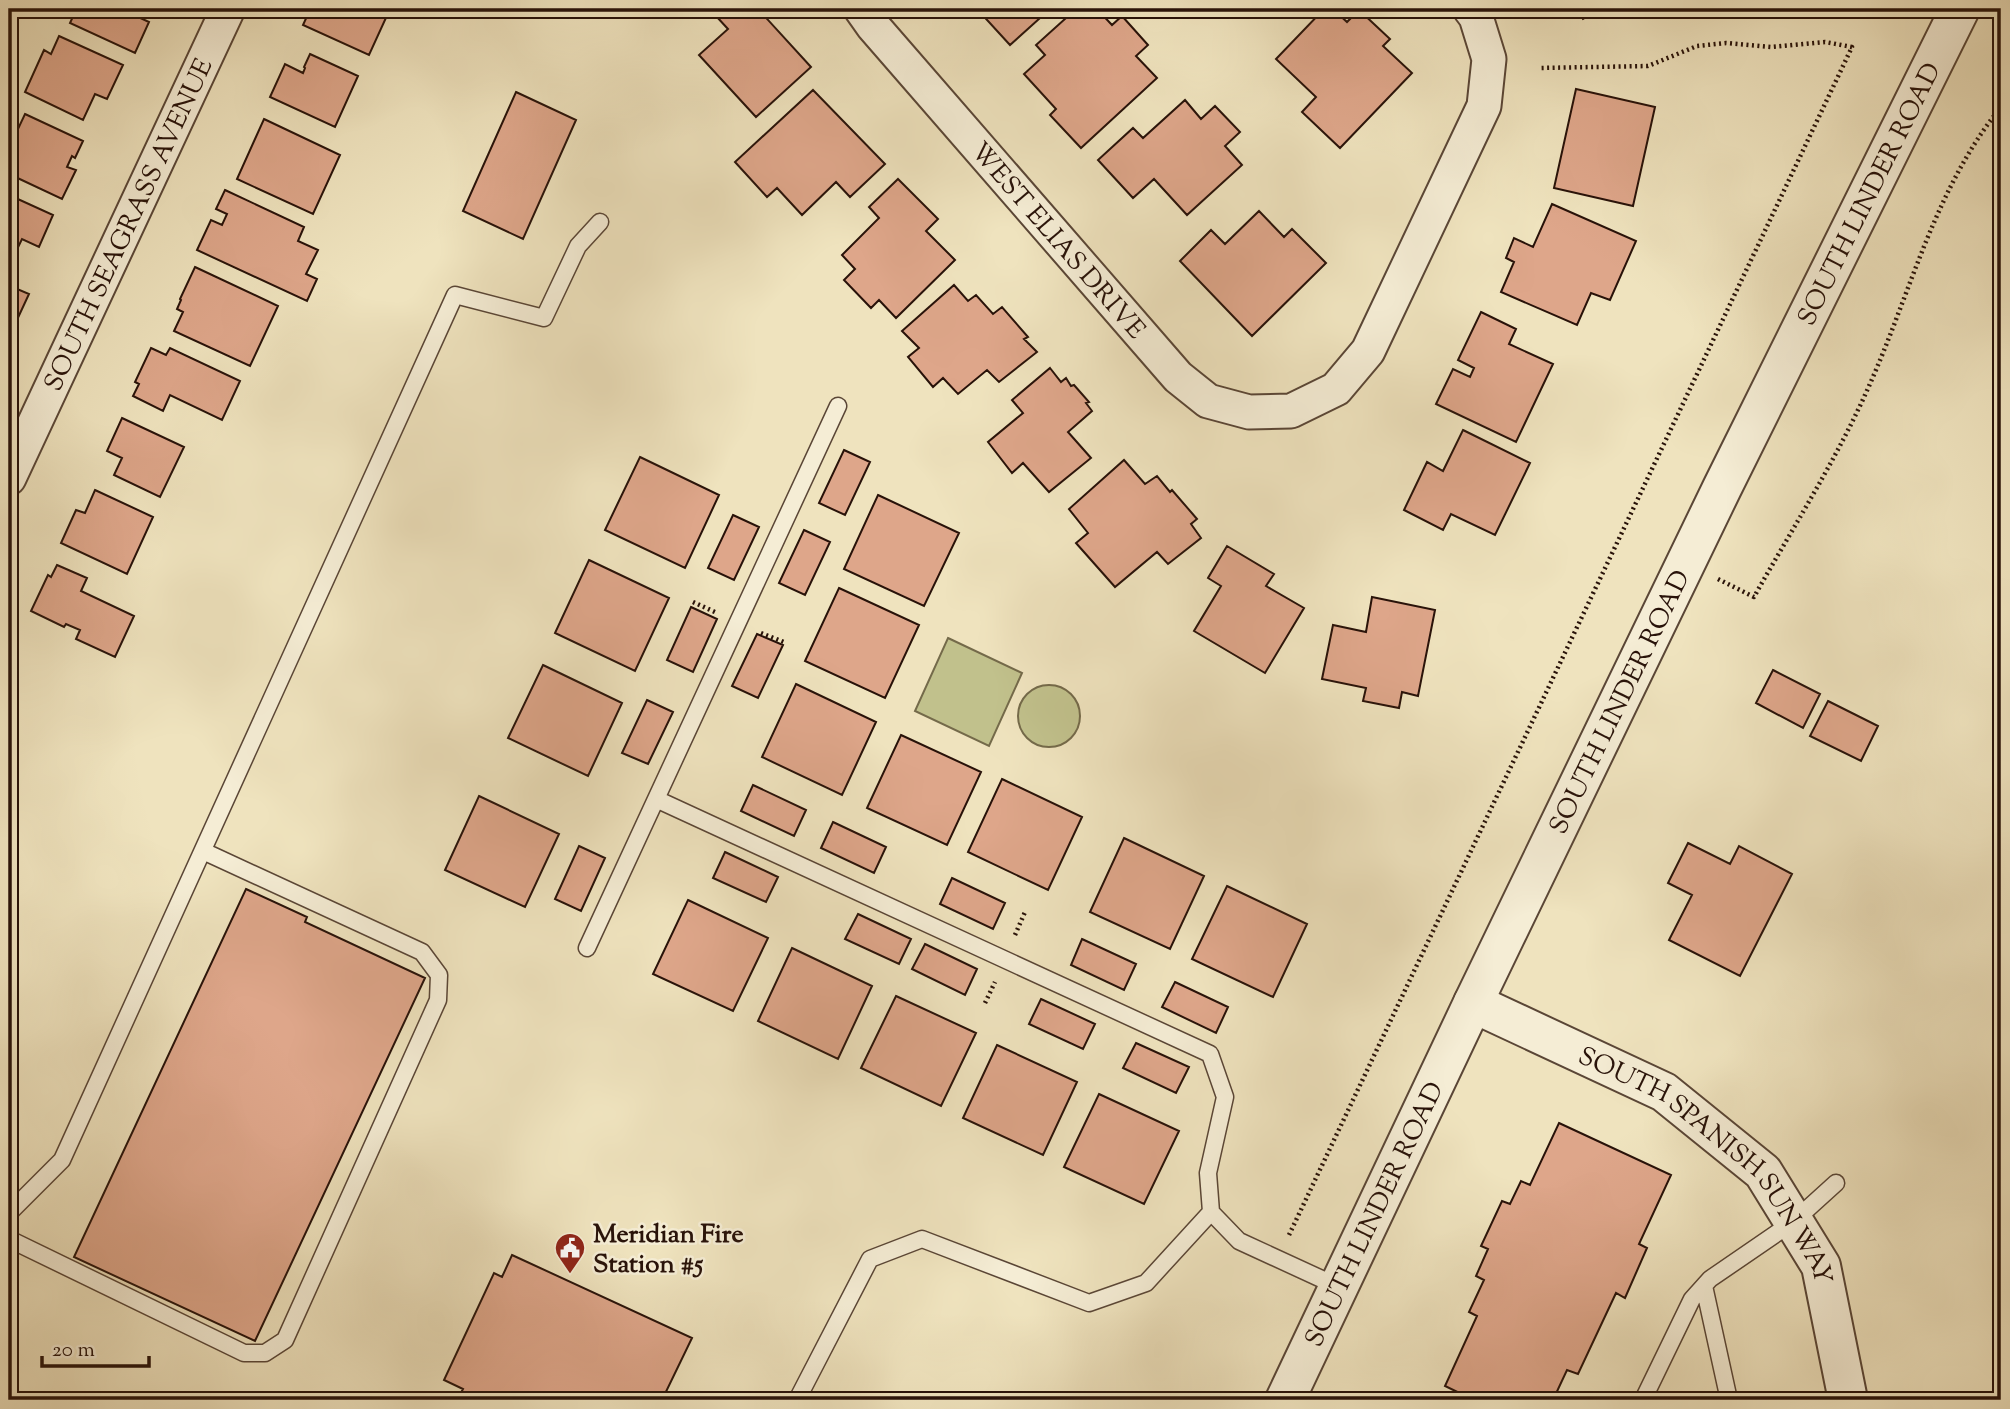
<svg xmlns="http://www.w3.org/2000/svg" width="2010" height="1409" viewBox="0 0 2010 1409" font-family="'Sorts Mill Goudy',serif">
<rect width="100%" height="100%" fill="#efe3be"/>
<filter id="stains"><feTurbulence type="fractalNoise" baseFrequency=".00286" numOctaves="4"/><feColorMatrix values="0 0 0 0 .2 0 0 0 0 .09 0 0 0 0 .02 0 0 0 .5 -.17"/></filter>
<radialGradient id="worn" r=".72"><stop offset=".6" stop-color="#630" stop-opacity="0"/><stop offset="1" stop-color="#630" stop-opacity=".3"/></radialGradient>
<path fill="#c1c18c" stroke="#746a4a" stroke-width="2" d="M 948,638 L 1022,673 L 989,746 L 915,711 Z
M1018 716a31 31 0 1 1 62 0a31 31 0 1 1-62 0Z"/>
<path fill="#dea68a" stroke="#281209" stroke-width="2" d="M 74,9 L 140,9 L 136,16 L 149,22 L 135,53 L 70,23 L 76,10 Z
M 320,9 L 390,9 L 369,55 L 303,25 L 308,14 L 316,17 Z
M 724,9 L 758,9 L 811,67 L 756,117 L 699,55 L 728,29 L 716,16 Z
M 977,9 L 1050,9 L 1010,45 Z
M 1076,9 L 1097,9 L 1112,25 L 1122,16 L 1148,45 L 1136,56 L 1157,78 L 1081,148 L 1050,115 L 1056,109 L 1024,74 L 1045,55 L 1036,45 Z
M 1324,9 L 1333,9 L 1347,22 L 1359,10 L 1390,39 L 1383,46 L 1412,73 L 1340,148 L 1302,112 L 1316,97 L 1276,59 Z
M 1577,9 L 1600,9 L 1583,19 Z
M 59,36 L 123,65 L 107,99 L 95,94 L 83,120 L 25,92 L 44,50 L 51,54 Z
M 310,54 L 358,76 L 335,127 L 270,97 L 285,64 L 303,73 L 305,68 L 304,67 Z
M 1576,89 L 1655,107 L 1633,206 L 1554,188 Z
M 813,90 L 885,164 L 850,197 L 836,182 L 802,215 L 777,188 L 767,197 L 735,162 Z
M 516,92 L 576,120 L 523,239 L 463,211 Z
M 1185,100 L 1201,119 L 1215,106 L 1240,132 L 1225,146 L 1242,165 L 1187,215 L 1154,179 L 1133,198 L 1098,160 L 1133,128 L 1143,138 Z
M 25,114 L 83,141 L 75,158 L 72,156 L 67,167 L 76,170 L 62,199 L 9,174 L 9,148 Z
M 264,119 L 340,155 L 313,214 L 237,179 Z
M 898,179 L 938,219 L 926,231 L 955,260 L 896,318 L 879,300 L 871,308 L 844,280 L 855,269 L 842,255 L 879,218 L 869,207 Z
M 225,190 L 304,227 L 298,241 L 318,250 L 306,274 L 317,279 L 307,301 L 197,250 L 211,220 L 222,225 L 227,214 L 216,209 Z
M 9,195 L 53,215 L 39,247 L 22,239 L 10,264 Z
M 1552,204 L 1636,241 L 1610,300 L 1591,293 L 1577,325 L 1501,292 L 1514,262 L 1506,258 L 1514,238 L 1533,247 Z
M 1259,211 L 1284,237 L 1292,229 L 1326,263 L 1252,336 L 1180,261 L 1211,230 L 1225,244 Z
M 195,267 L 278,306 L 250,366 L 174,331 L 183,312 L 177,309 L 181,300 L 180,299 Z
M 9,279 L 13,280 L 10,286 L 29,294 L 16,322 L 11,319 L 9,325 Z
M 954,285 L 968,301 L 976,295 L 993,314 L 1002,307 L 1028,337 L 1024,339 L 1037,352 L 999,382 L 987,370 L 958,394 L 943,378 L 933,387 L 908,357 L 919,348 L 902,331 Z
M 1481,312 L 1516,329 L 1509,344 L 1553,364 L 1516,442 L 1436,404 L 1453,369 L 1470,377 L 1474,368 L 1458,360 Z
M 151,348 L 166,355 L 170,348 L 240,381 L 222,420 L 170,395 L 163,411 L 133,396 L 139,384 L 135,382 Z
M 1050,368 L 1061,382 L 1066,378 L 1071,386 L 1074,385 L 1089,402 L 1086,403 L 1092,411 L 1068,432 L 1091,458 L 1049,492 L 1023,463 L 1012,473 L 988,442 L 1023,413 L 1012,400 Z
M 122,418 L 184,447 L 160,497 L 114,475 L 122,458 L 107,451 Z
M 1463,430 L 1530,463 L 1495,535 L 1451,514 L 1443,530 L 1404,510 L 1427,462 L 1443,471 Z
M 844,450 L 870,462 L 845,515 L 819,503 Z
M 640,457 L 719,495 L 685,568 L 605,530 Z
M 1124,460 L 1145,484 L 1157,476 L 1170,492 L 1172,490 L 1197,519 L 1191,524 L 1201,538 L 1168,564 L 1157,552 L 1115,587 L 1076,543 L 1088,533 L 1069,509 Z
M 95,490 L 153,517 L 127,574 L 61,543 L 76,510 L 85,513 Z
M 878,495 L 959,533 L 924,606 L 844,569 Z
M 733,515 L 759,527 L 734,580 L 708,568 Z
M 804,530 L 830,542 L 805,595 L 779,583 Z
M 1227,546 L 1274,574 L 1266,586 L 1304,608 L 1265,673 L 1194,631 L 1221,586 L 1208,578 Z
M 589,560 L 669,598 L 635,671 L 555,633 Z
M 57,565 L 87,578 L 81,591 L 134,616 L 115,657 L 76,639 L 80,630 L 66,624 L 64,627 L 31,611 L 48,575 L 51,577 Z
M 839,588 L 919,625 L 885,698 L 805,661 Z
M 1372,597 L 1435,610 L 1418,696 L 1402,692 L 1399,708 L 1363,701 L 1366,688 L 1322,679 L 1333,625 L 1366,632 Z
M 691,607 L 717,619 L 693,672 L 667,660 Z
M 757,634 L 783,645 L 758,698 L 732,686 Z
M 543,665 L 622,703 L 588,776 L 508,738 Z
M 1773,670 L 1820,694 L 1803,728 L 1756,703 Z
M 796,684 L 876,722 L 842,795 L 762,757 Z
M 647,700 L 673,712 L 648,764 L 622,753 Z
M 1828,701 L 1878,726 L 1861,761 L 1810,736 Z
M 901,735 L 981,772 L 947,845 L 867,808 Z
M 1002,779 L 1082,817 L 1048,890 L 968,852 Z
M 753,785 L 806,810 L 794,836 L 741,811 Z
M 479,796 L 559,834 L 525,907 L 445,870 Z
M 833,822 L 886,847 L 874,873 L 821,848 Z
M 1124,838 L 1204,876 L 1170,949 L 1090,912 Z
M 1688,843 L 1730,864 L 1739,846 L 1792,874 L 1740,976 L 1669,940 L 1692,895 L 1668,883 Z
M 579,846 L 605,858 L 581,911 L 555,899 Z
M 725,852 L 778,877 L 766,902 L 713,878 Z
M 952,878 L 1005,903 L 993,929 L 940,904 Z
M 1227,886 L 1307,924 L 1273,997 L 1192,959 Z
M 246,889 L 307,917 L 305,922 L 425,978 L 255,1341 L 74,1257 Z
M 688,900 L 768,938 L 733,1011 L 653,974 Z
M 858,914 L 911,939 L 899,964 L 845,939 Z
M 1082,939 L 1136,964 L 1124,990 L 1071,965 Z
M 925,944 L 977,969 L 965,995 L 912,969 Z
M 792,948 L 872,986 L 838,1059 L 758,1021 Z
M 1175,982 L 1228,1007 L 1216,1033 L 1162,1007 Z
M 896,996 L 976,1033 L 941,1106 L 861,1068 Z
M 1041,999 L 1095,1024 L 1083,1049 L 1029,1024 Z
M 1136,1043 L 1189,1067 L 1176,1093 L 1123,1068 Z
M 997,1045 L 1077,1082 L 1043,1155 L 963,1118 Z
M 1099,1094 L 1179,1131 L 1144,1204 L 1064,1167 Z
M 1559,1123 L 1671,1175 L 1639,1244 L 1647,1248 L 1625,1298 L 1616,1293 L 1578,1374 L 1567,1370 L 1553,1400 L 1474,1400 L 1445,1386 L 1477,1316 L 1469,1312 L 1484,1280 L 1476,1276 L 1488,1249 L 1481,1246 L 1502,1201 L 1510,1204 L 1521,1181 L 1530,1185 Z
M 512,1255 L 692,1338 L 662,1400 L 457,1400 L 463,1389 L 444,1380 L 494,1273 L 502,1277 Z"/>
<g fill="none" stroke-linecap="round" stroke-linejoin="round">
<g stroke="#5a4636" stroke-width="19">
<path id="service" d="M 656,799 L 1210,1054 L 1225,1097 L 1208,1173 L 1211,1212 L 1239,1241 L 1339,1287
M 587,948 L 838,406
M 9,1213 L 62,1160 L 455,295 L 544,318 L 578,246 L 600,222
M 9,1239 L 244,1353 L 265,1353 L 285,1340 L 438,1000 L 439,975 L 422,952 L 203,851
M 1704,1286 L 1729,1400
M 797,1400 L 870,1259 L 922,1239 L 1089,1303 L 1146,1283 L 1211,1212
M 1643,1400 L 1692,1299 L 1710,1279 L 1793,1222 L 1836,1183"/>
</g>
<g stroke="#5a4636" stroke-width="37">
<g id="minor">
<path id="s1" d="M 861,9 L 873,26 L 1178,377 L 1208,401 L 1249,412 L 1291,411 L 1336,389 L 1368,351 L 1484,106 L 1489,59 L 1476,17 L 1470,9"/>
<path id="s2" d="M 9,478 L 228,9"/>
</g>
</g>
<g stroke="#5a4636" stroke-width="42">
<g id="tertiary">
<path id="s3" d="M 1473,1003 L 1664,1092 L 1763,1172 L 1821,1266 L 1848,1400"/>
<path id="s4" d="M 1285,1400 L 1473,1003 L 1722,488 L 1960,9"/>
</g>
</g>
<path stroke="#281209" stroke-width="4.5" stroke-dasharray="2 3.5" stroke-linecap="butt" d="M 1718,579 L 1754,597 C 1793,527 1837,459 1869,386 C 1911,292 1935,188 2001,107
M 693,602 L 715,612
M 761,633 L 784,642
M 1015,935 L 1025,912
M 985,1003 L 995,982
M 9,1028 L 9,1026
M 1289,1235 L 1852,47 L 1825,42 L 1771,47 L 1726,43 L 1697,46 L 1648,66 L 1539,68"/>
<use href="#service" stroke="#f5edd5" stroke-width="16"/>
<use href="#minor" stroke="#f5edd5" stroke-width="33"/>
<use href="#tertiary" stroke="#f5edd5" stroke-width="38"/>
</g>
<defs>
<g id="civic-pin" transform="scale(1.575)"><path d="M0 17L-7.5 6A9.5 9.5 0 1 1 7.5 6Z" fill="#8f2418" stroke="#f5edd5"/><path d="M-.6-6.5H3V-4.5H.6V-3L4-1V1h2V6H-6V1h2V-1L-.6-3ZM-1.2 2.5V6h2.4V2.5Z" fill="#fff"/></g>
</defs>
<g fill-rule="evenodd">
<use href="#civic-pin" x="570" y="1248"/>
</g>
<g text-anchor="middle" stroke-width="5" stroke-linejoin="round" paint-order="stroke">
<g font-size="26" fill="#281209" stroke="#f5edd5">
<text dy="9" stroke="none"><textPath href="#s4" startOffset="1340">SOUTH LINDER ROAD</textPath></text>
<text dy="9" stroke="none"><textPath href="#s2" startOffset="280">SOUTH SEAGRASS AVENUE</textPath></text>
<text dy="9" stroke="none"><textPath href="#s1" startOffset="304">WEST ELIAS DRIVE</textPath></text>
<text dy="9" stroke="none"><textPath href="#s4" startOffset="774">SOUTH LINDER ROAD</textPath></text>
<text dy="9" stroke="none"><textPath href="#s3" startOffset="292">SOUTH SPANISH SUN WAY</textPath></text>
<text dy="9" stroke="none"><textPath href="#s4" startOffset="206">SOUTH LINDER ROAD</textPath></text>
</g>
<g font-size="26" font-weight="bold" fill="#281209" stroke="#f5edd5" text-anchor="start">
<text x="593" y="1242">Meridian Fire<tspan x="593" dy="30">Station #5</tspan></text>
</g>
</g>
<rect width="2010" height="1409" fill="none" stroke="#efe3be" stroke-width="35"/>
<rect x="10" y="10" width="1989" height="1388" fill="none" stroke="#281209" stroke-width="3.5"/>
<rect x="18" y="18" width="1975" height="1374" fill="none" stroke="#281209" stroke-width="2"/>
<path d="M42 1356v10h107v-10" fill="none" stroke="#281209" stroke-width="3.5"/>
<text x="52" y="1356" font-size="21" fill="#281209" stroke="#f5edd5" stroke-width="5" paint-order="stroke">20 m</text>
<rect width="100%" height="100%" filter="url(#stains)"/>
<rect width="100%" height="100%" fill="url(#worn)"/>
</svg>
